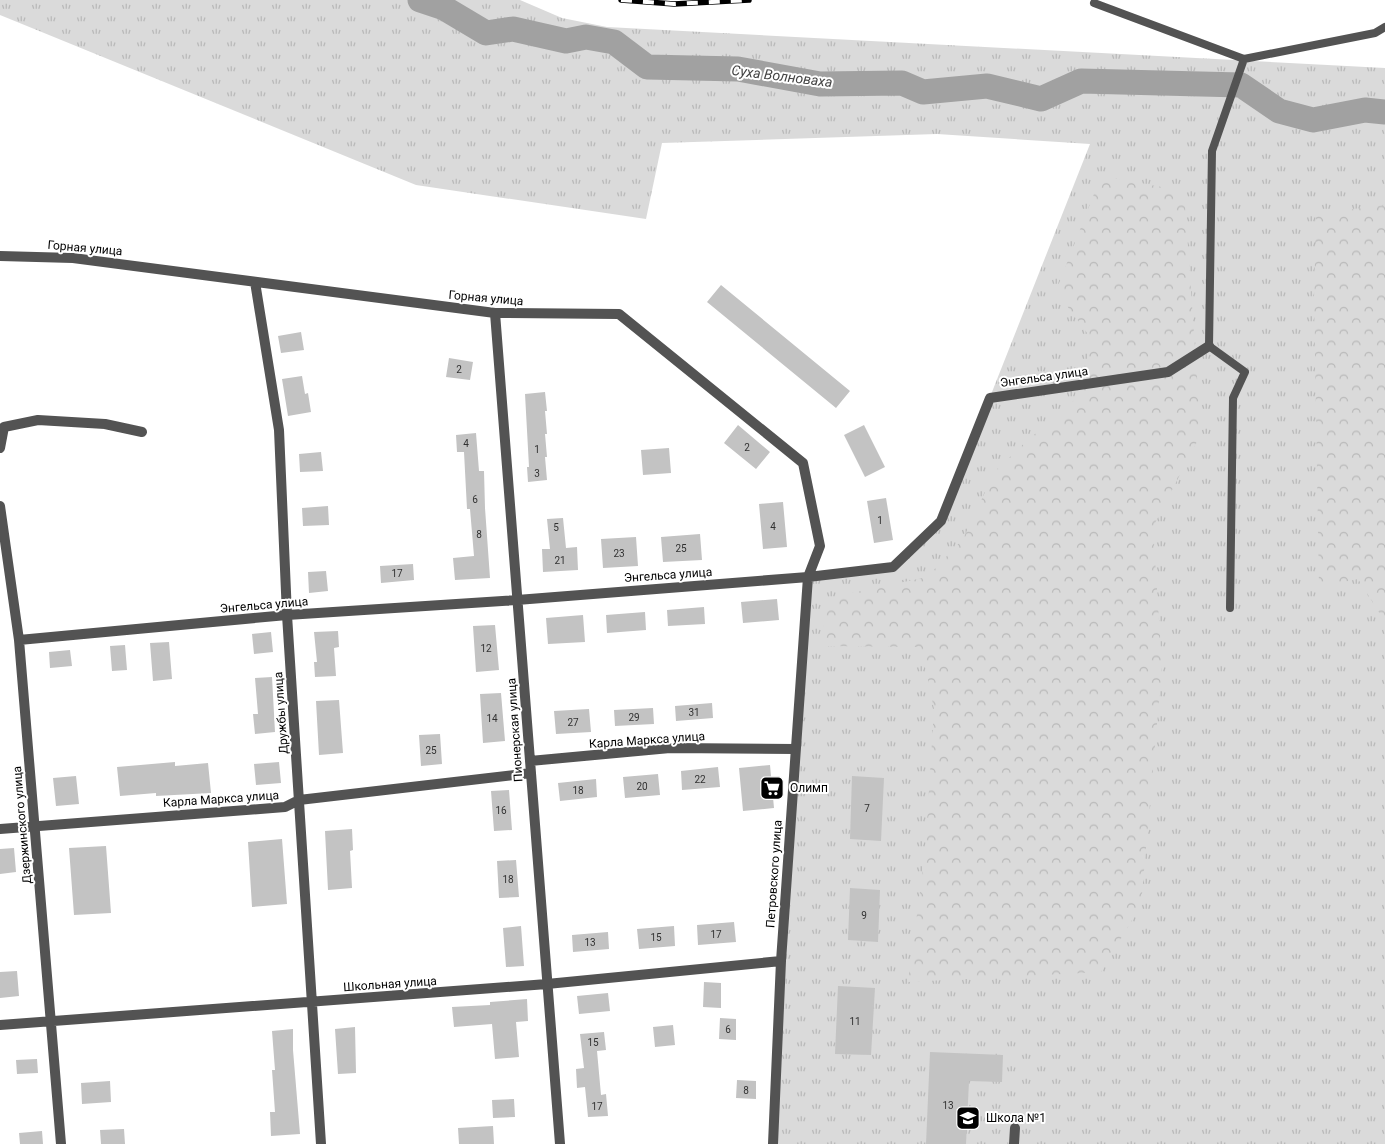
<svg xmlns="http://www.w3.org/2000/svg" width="1385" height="1144" viewBox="0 0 1385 1144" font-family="Roboto,sans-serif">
<defs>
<pattern id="grass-tufts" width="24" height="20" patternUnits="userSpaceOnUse" patternTransform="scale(1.25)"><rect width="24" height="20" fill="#dadada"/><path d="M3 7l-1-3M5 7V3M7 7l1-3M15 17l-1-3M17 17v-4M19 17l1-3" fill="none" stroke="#b9b9b9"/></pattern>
<pattern id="forest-crowns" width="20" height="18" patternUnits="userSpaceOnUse" patternTransform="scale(1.25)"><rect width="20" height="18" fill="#dadada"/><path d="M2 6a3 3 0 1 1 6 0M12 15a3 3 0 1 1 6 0" fill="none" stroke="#b9b9b9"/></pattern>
</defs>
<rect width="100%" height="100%" fill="#fff"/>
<path fill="url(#grass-tufts)" d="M 0,0 L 520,0 L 562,18 L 607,27 L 1385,68 L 1385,1144 L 773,1144 L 808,577 L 893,567 L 941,521 L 1090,144 L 937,134 L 662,143 L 646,219 L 416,185 L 0,15 Z"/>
<path fill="url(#forest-crowns)" d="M 1101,176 L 1184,191 L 1201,434 L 1153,527 L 1162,667 L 1141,905 L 1101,972 L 908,982 L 925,854 L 934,709 L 921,647 L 823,646 L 824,599 L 927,577 L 963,539 L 995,471 L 1033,435 L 1068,416 L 1093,341 L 1056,291 Z
M 1385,205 L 1385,622 L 1358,579 L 1319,587 L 1314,298 L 1316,214 Z"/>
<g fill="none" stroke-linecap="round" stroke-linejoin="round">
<path stroke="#a1a1a1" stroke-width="25" d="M 420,0 L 444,8 L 486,33 L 513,29 L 566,41 L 586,37 L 614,42 L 647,67 L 738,69 L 820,84 L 902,83 L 923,92 L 987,86 L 1041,99 L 1081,81 L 1241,85 L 1279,111 L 1313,120 L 1365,110 L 1385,112"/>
</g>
<path fill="#c3c3c3" d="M 721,285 L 850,391 L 836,408 L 707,302 Z
M 301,332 L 304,350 L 281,353 L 278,336 Z
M 449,358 L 473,362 L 470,380 L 446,377 Z
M 302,376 L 305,394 L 308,393 L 311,412 L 288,416 L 282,379 Z
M 545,392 L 547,411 L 545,411 L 547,434 L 545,434 L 547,457 L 545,457 L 547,480 L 528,482 L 527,467 L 529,467 L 525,394 Z
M 738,425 L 770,452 L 756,469 L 724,443 Z
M 864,425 L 885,467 L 865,477 L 844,435 Z
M 476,433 L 479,471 L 484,471 L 485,508 L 490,578 L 455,580 L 453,558 L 474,556 L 470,509 L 467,509 L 464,452 L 457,452 L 456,435 Z
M 669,448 L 671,473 L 643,475 L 641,450 Z
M 321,452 L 323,471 L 300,472 L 299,454 Z
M 886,498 L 893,540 L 874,543 L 867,501 Z
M 783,502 L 787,547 L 763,549 L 759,504 Z
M 328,506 L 329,525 L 303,526 L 302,508 Z
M 563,518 L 566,548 L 577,547 L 578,570 L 543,572 L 542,549 L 550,549 L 547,519 Z
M 700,534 L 702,560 L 663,562 L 661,537 Z
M 636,537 L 638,566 L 603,568 L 601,539 Z
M 413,564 L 414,580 L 381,583 L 380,566 Z
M 326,571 L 328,591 L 309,593 L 308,572 Z
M 777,599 L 779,620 L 743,623 L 741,602 Z
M 704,607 L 705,624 L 668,626 L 667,610 Z
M 645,612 L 646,630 L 607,633 L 606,615 Z
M 583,615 L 585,642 L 548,644 L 546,618 Z
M 495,625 L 499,670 L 476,672 L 473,626 Z
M 338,631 L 339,647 L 334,648 L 336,676 L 315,677 L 314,662 L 317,662 L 314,632 Z
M 271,632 L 273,652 L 254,654 L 252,634 Z
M 169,642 L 172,679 L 153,681 L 150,643 Z
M 125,645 L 127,670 L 112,671 L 110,646 Z
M 70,650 L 72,666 L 50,668 L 49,652 Z
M 272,677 L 275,732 L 255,734 L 253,714 L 258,714 L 255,678 Z
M 501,693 L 505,741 L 483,743 L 480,694 Z
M 339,700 L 343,753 L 319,755 L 316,701 Z
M 712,703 L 713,718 L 676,721 L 675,706 Z
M 653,708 L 654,724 L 615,726 L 614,710 Z
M 589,709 L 591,732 L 556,734 L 554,711 Z
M 440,734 L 442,764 L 421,766 L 419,735 Z
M 175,762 L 175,766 L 208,763 L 211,793 L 156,796 L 156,793 L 120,796 L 117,767 Z
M 279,762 L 281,783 L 256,785 L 254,764 Z
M 770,765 L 774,808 L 743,811 L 739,768 Z
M 718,767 L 720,787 L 682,790 L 681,771 Z
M 658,774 L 660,795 L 625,798 L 623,777 Z
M 76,776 L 79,804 L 56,806 L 53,778 Z
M 852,776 L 884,778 L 881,841 L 850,839 Z
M 596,779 L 597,797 L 560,801 L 558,783 Z
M 509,790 L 512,830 L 494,831 L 491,791 Z
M 352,829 L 353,850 L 350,851 L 352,888 L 328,890 L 325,831 Z
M 282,839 L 287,904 L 252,907 L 248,842 Z
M 106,846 L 111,913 L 74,915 L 69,848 Z
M 14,848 L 16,872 L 0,874 L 0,849 Z
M 516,860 L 519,897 L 499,898 L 497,861 Z
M 850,888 L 880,890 L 878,942 L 848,940 Z
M 734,922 L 736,942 L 698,945 L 697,925 Z
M 521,926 L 524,966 L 506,967 L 503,928 Z
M 674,926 L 675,946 L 639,949 L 637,929 Z
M 608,932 L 609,949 L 573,952 L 572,935 Z
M 17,971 L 19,996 L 0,998 L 0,972 Z
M 704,982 L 721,983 L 721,1008 L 703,1007 Z
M 838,986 L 875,988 L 871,1055 L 835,1054 Z
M 608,993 L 610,1011 L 579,1014 L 577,996 Z
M 527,999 L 528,1021 L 516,1022 L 519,1057 L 495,1059 L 492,1024 L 454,1027 L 452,1007 L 490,1005 L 490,1002 Z
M 720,1018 L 736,1019 L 736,1040 L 719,1039 Z
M 673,1025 L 675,1045 L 655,1047 L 653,1027 Z
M 355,1027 L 356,1073 L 338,1074 L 335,1029 Z
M 293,1029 L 293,1050 L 300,1134 L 271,1136 L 270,1112 L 275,1112 L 272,1070 L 275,1070 L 272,1031 Z
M 604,1032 L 606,1050 L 597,1051 L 601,1095 L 606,1094 L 608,1116 L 588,1117 L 585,1087 L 577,1088 L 576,1069 L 584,1068 L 580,1034 Z
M 930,1052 L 1003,1055 L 1002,1082 L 969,1081 L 966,1144 L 926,1144 Z
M 37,1059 L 38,1073 L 17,1074 L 16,1060 Z
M 737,1080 L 756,1081 L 756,1099 L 736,1098 Z
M 110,1081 L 111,1102 L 82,1104 L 81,1083 Z
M 514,1099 L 515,1117 L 493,1118 L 492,1100 Z
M 493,1126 L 494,1144 L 459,1144 L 458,1128 Z
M 124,1129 L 125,1144 L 101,1144 L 100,1130 Z
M 42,1131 L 43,1144 L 20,1144 L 19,1133 Z"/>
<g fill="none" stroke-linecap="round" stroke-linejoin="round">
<path stroke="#535353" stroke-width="8" d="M 1094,3 L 1244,59 L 1375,33 L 1385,27
M 1230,608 L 1233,398 L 1245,372 L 1209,346 L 1212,151 L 1244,59"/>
<path stroke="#535353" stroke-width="10" d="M 0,256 L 73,258 L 495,313 L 619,314 L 803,463 L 820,546 L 808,577 L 781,961 L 773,1144
M 255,282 L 279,430 L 287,615 L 321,1144
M 495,313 L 560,1144
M 0,448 L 4,427 L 38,420 L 105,424 L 142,432
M 0,506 L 19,640 L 61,1144
M 19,640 L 287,615 L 517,600 L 808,577 L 893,567 L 941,521 L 990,398 L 1168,372 L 1209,346
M 530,761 L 670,748 L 795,749
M 0,829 L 285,807 L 299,800 L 531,773
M 0,1025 L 547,984 L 781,961
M 1014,1144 L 1015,1128"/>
<g stroke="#000" stroke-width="5.5">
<path id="rail" d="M 621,0 L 674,4 L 749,0"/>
</g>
<use href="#rail" stroke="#fff" stroke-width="4" stroke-dasharray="11" stroke-linecap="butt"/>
</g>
<defs>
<g id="supermarket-square" transform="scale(1.25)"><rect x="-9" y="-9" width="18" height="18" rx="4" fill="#000" stroke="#fff"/><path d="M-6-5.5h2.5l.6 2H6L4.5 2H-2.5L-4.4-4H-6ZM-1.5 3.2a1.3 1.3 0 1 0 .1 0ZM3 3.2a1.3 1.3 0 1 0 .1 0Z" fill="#fff"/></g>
<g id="school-square" transform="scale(1.25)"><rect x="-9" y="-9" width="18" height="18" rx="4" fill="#000" stroke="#fff"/><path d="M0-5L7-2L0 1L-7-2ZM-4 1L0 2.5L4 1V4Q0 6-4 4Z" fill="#fff"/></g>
</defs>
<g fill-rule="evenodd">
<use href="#supermarket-square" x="772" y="788"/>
<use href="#school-square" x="968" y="1118"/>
</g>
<g text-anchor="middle" stroke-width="4" stroke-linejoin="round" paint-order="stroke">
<g font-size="10" fill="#313131">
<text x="459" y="373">2</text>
<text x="466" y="447">4</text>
<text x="747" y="451">2</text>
<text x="537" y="453">1</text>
<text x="537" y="477">3</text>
<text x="475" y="503">6</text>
<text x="880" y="524">1</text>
<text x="773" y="530">4</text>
<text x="556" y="531">5</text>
<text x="479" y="538">8</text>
<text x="681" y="552">25</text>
<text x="619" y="557">23</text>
<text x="560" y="564">21</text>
<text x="397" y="577">17</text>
<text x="486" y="652">12</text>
<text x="694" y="716">31</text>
<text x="634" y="721">29</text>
<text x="492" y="722">14</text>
<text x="573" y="726">27</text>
<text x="431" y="754">25</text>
<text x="700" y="783">22</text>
<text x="642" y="790">20</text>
<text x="578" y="794">18</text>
<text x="867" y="812">7</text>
<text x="501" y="814">16</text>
<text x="508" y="883">18</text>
<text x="864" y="919">9</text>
<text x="716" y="938">17</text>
<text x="656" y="941">15</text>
<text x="590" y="946">13</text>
<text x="855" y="1025">11</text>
<text x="728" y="1033">6</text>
<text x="593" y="1046">15</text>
<text x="746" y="1094">8</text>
<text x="948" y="1109">13</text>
<text x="597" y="1110">17</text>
</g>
<g font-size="12" fill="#000" stroke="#fff">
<text transform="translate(85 248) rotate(5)" y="4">Горная улица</text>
<text transform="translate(486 298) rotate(5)" y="4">Горная улица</text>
<text transform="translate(1044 377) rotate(-8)" y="4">Энгельса улица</text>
<text transform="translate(668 575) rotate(-4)" y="4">Энгельса улица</text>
<text transform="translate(264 605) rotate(-5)" y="4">Энгельса улица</text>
<text transform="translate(281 713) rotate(-94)" y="4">Дружбы улица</text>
<text transform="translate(515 730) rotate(-94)" y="4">Пионерская улица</text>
<text transform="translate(647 740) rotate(-4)" y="4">Карла Маркса улица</text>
<text transform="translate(221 799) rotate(-4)" y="4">Карла Маркса улица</text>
<text transform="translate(22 825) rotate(-95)" y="4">Дзержинского улица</text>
<text transform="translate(774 874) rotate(-86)" y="4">Петровского улица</text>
<text transform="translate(390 984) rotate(-4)" y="4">Школьная улица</text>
</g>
<g font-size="12" fill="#000" stroke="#fff" text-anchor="start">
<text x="790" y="792">Олимп</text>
<text x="986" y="1122">Школа №1</text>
</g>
<g font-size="14" font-style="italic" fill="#424242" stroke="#fff">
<text transform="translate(782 76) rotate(7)" y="5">Суха Волноваха</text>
</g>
</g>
</svg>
